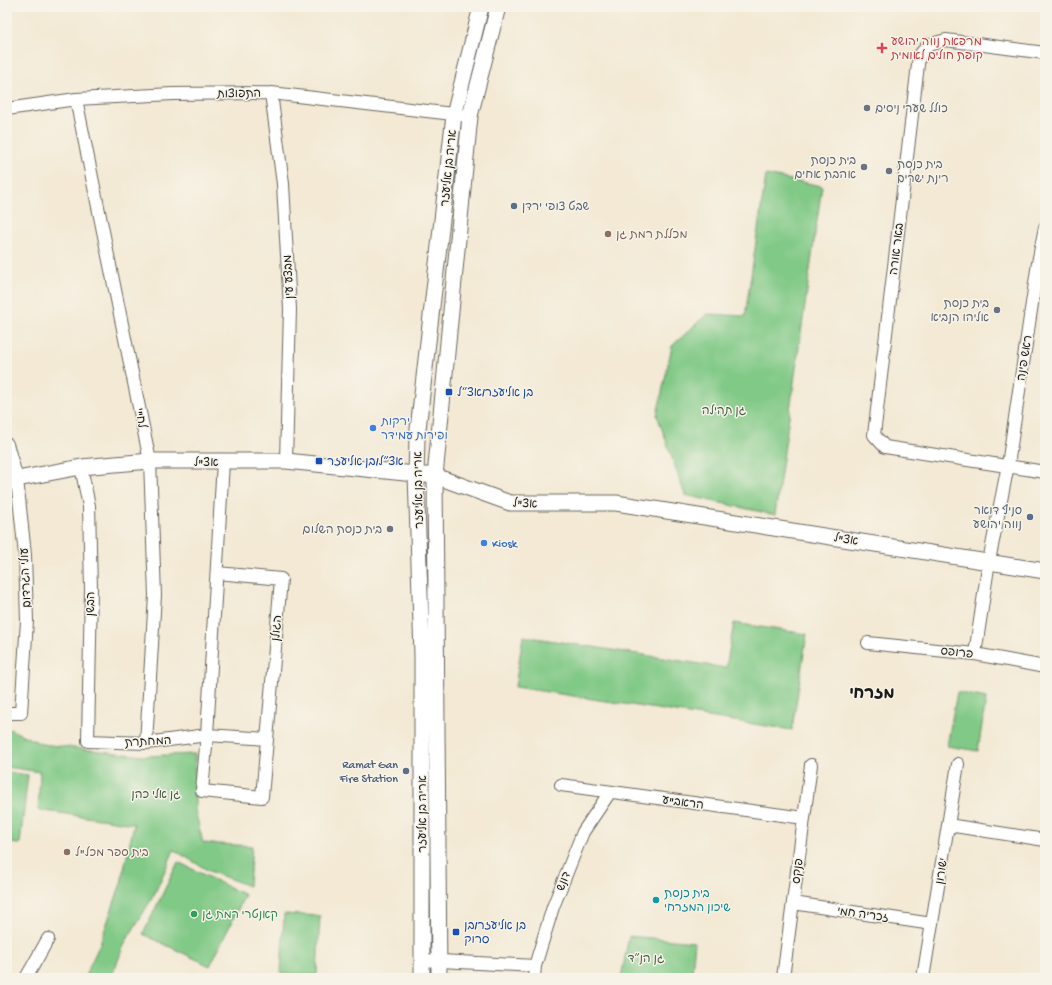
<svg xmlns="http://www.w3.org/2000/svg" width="1052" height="985" viewBox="0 0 1052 985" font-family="'Gochi Hand','Playpen Sans Hebrew',sans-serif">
<rect width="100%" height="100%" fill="#f7f3e8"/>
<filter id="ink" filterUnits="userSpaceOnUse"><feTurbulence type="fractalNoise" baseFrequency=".025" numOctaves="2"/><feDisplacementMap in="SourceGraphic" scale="8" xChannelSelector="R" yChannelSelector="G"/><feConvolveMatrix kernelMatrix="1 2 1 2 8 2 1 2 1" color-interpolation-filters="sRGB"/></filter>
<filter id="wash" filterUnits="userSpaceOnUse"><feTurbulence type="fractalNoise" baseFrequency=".012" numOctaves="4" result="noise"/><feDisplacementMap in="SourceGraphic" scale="16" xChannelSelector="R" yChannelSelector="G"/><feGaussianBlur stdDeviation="0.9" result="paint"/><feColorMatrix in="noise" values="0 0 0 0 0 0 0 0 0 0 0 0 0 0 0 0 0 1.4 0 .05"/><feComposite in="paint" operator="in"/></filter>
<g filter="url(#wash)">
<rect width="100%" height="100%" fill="#f3e9d4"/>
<path fill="#81c986" stroke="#4e7251" d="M 766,175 L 822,186 L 775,515 L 685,495 L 657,415 L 672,346 L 707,314 L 745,316 Z
M 734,623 L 807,634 L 792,730 L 515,687 L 523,636 L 726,668 Z
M 957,692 L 986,698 L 978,751 L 947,746 Z
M 7,728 L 42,744 L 142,756 L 195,754 L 195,810 L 203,843 L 252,846 L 249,886 L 209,871 L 174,850 L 154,895 L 125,943 L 111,978 L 84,978 L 99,946 L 121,883 L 134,824 L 38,810 L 40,772 L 7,767 Z
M 7,772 L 28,775 L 20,844 L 7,843 Z
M 178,862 L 245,895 L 210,966 L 143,934 Z
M 284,914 L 320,916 L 317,975 L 281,973 Z
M 629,936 L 695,942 L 692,972 L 739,978 L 621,978 Z"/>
</g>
<g filter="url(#ink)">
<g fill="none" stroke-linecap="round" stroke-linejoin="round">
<g stroke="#67645c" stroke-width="14">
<path id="minor" d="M 1045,53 L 946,40 L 928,45 L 919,56 L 874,435 L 885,447 L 1045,472
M 271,93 L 283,184 L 290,309 L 286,461
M 76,99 L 150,461 L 155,595 L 146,743
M 7,109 L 76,99 L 173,94 L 271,93 L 470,116
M 7,444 L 17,479 L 25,555 L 27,621 L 21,713 L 7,713
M 81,467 L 89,506 L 91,589 L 88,741 L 146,743 L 207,735 L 267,739
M 217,573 L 281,579 L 262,797 L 202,791 L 207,735 L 223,462
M 868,643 L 975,654 L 1045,667
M 975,654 L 989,561 L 1008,465 L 1038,263 L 1045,227
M 561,785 L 804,818
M 948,825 L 1045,840
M 793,903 L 932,924
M 422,960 L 535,966
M 26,978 L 48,939
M 534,978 L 535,966 L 553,907 L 583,832 L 610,792
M 783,978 L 811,765
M 923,978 L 958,764"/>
</g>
<g stroke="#67645c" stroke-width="17">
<path id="tertiary" d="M 7,483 L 17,479 L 81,467 L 150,461 L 286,461 L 435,476 L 510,503 L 616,503 L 1045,571
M 422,978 L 422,655 L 416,474 L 417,438 L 454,115 L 481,7
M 439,978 L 435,476 L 470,116 L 498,7"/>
</g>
<use href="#minor" stroke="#fff" stroke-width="12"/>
<use href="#tertiary" stroke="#fff" stroke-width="15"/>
</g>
</g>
<path fill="#e0444e" stroke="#f7f3e8" stroke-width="1.5" d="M880 42h4v4h4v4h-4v4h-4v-4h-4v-4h4z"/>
<g fill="#6b7280" stroke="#f7f3e8" stroke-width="1.5">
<circle cx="867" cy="108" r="4"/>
<circle cx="864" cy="167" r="4"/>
<circle cx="889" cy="171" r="4"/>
<circle cx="997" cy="310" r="4"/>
<circle cx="390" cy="529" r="4"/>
</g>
<g fill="#5c6f8a" stroke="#f7f3e8" stroke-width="1.5">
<circle cx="514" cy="206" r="4"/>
<circle cx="1030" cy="517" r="4"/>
<circle cx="406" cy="771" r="4"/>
</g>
<g fill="#8d6e63" stroke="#f7f3e8" stroke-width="1.5">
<circle cx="608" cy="234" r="4"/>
<circle cx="67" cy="852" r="4"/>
</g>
<g fill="#1a4fb4" stroke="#f7f3e8" stroke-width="1.5">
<rect x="445" y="388" width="8" height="8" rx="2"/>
<rect x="315" y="457" width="8" height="8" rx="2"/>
<rect x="452" y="928" width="8" height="8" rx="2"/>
</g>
<g fill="#3f7fe0" stroke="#f7f3e8" stroke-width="1.5">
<circle cx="373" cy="428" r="4"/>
<circle cx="484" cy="543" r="4"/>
</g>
<circle fill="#0f9aa8" stroke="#f7f3e8" stroke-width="1.5" cx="656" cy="900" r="4"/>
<circle fill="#2e9e5b" stroke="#f7f3e8" stroke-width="1.5" cx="194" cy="914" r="4"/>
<g text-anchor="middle" stroke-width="3" stroke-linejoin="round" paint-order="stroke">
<g font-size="12" fill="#be3a42" stroke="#f7f3e8" text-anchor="start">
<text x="891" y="45">מרפאת נווה יהושע<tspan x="891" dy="14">קופת חולים לאומית</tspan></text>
</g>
<g font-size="12" fill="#1c1c1c" stroke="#f7f3e8">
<text transform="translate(239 93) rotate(-1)" y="4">התפוצות</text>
<text transform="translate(448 168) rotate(-84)" y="4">אריה בן אליעזר</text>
<text transform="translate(896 249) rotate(-83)" y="4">באר אורה</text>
<text transform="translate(288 277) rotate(-93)" y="4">מבצע עין</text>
<text transform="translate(1024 358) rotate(-81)" y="4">ראש פינה</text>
<text transform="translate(141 418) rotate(79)" y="4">לח"י</text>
<text x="206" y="466">אצ"ל</text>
<text transform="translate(418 490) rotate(-91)" y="4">אריה בן אליעזר</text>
<text transform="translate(525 503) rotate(2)" y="4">אצ"ל</text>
<text transform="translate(846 539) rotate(9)" y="4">אצ"ל</text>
<text transform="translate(25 578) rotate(-93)" y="4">עולי הגרדום</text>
<text transform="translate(90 604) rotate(-89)" y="4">הבשן</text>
<text transform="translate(276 628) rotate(-85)" y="4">הגולן</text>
<text transform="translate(957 652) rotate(6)" y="4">פרופס</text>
<text transform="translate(148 741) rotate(-3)" y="4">המחתרת</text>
<text transform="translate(683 802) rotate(8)" y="4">הראב"ע</text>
<text transform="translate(422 814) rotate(-90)" y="4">אריה בן אליעזר</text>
<text transform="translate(797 871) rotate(-83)" y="4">פנקס</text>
<text transform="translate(941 871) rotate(-81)" y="4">ישורון</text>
<text transform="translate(563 881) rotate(-68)" y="4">דונש</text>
<text transform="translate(863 914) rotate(8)" y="4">זכריה חמי</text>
</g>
<g font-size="12" fill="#5b616d" stroke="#f7f3e8" text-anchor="end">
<text x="875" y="112" text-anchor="start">כולל שערי ניסים</text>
<text x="856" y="164">בית כנסת<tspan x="856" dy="14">אהבת אחים</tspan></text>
<text x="897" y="168" text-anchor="start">בית כנסת<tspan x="897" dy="14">רינת ישרים</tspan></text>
<text x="989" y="307">בית כנסת<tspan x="989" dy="14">אליהו הנביא</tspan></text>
<text x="382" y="533">בית כנסת השלום</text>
</g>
<g font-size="12" fill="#4e5e75" stroke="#f7f3e8" text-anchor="end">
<text x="522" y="210" text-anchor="start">שבט צופי ירדן</text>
<text x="1022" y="514">סניף דואר<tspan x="1022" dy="14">נווה יהושע</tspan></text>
<text x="398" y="768">Ramat Gan<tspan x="398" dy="14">Fire Station</tspan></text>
</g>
<g font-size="12" fill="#785e54" stroke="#f7f3e8" text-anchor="start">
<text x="616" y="238">מכללת רמת גן</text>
<text x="75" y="856">בית ספר מכל"ל</text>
</g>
<g font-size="12" fill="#164399" stroke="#f7f3e8" text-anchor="start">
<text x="457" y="396">בן אליעזר/אצ״ל</text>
<text x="327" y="465">אצ״ל/בן אליעזר</text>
<text x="464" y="929">בן אליעזר/בן<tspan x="464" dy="14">סרוק</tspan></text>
</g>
<g font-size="12" fill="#3f5941" stroke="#f7f3e8">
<text x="724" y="414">גן תהילה</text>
<text x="156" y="798">גן אלי כהן</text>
<text x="646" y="962">גן הנ״ד</text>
</g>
<g font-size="12" fill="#366cbe" stroke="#f7f3e8" text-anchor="start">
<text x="381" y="425">ירקות<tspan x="381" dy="14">ופירות עמידר</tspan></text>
<text x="492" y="547">Kiosk</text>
</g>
<g font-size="12" fill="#0d838f" stroke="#f7f3e8" text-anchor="start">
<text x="664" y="897">בית כנסת<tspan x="664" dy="14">שיכון המזרחי</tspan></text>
</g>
<g font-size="12" fill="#27864d" stroke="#f7f3e8" text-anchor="start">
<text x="202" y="918">קאנטרי רמת גן</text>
</g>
<g font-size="16" font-weight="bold" fill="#1c1c1c" stroke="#f7f3e8">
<text x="872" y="698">מזרחי</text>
</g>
</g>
<rect width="1052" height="985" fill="none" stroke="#f7f3e8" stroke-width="24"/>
</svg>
